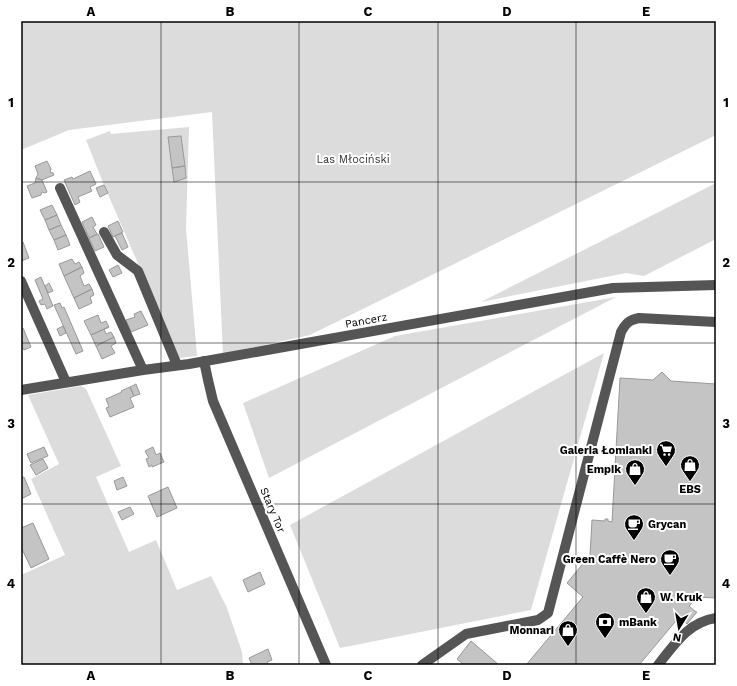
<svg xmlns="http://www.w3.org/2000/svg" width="737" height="686" viewBox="0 0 737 686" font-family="'Work Sans',sans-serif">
<rect width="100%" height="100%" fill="#fff"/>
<path fill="#dcdcdc" d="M 21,21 L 716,21 L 716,135 L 310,335 L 223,354 L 212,112 L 69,130 L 21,150 Z
M 189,127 L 186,228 L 197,356 L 179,358 L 104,185 L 86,140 L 110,131 L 111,134 Z
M 716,183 L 716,239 L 644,276 L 626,273 L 481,302 Z
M 616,297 L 269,478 L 243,403 L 395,336 Z
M 604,353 L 531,610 L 340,648 L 290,525 Z
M 81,386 L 86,389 L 121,466 L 96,477 L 129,552 L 156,540 L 177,590 L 211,576 L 227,608 L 242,652 L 243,665 L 21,665 L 21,575 L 65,555 L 31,479 L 59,464 L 28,395 Z"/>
<path fill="#c4c4c4" stroke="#999" d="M 181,136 L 185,166 L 172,168 L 168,137 Z
M 47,161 L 51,169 L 50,172 L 53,173 L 54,175 L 42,180 L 36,178 L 38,174 L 35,166 Z
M 185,166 L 186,178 L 174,182 L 172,168 Z
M 90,171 L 96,184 L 90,187 L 92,191 L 78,197 L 80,202 L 75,205 L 64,180 L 72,177 L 73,179 Z
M 36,178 L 42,180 L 47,192 L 45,193 L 42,192 L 41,195 L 32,198 L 27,186 L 35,183 Z
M 104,185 L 108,193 L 100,197 L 96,188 Z
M 52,205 L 57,215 L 45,220 L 40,210 Z
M 57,215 L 61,225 L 49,230 L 45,220 Z
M 92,217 L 96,225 L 93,227 L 97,234 L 89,238 L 82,222 Z
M 118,221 L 123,232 L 113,237 L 108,226 Z
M 61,225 L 66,235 L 54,240 L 49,230 Z
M 122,233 L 128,247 L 122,250 L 115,236 Z
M 98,234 L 104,247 L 95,251 L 89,238 Z
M 66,235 L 70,245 L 58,250 L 54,240 Z
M 21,242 L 23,242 L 29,258 L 21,261 Z
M 72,259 L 75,264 L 79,262 L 82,267 L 64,276 L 59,264 Z
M 118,265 L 122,273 L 113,277 L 109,270 Z
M 82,267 L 84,273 L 80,276 L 84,286 L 89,284 L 92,289 L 74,298 L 64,276 Z
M 41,277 L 53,306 L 47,309 L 45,304 L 41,305 L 39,301 L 43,299 L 35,280 Z
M 49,283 L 53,291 L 48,293 L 45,286 Z
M 92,289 L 94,295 L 90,297 L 92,303 L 79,309 L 74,298 Z
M 60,303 L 62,308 L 64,307 L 83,351 L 76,354 L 54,305 Z
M 141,311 L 148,325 L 131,332 L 126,320 L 135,317 L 134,314 Z
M 98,315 L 101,323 L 106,321 L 109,327 L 91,335 L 84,321 Z
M 63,326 L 66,333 L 60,336 L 57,329 Z
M 109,327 L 104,329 L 106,334 L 111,332 L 114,337 L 96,346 L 91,335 Z
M 23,328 L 31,347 L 24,350 L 23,348 L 21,348 L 21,329 Z
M 114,337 L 116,343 L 111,346 L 115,353 L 102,359 L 96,346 Z
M 662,372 L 671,381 L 716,384 L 716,598 L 697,597 L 689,606 L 696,612 L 697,612 L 687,624 L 680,616 L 639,665 L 526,665 L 583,597 L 567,583 L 590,555 L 592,520 L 605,521 L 605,519 L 608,519 L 608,521 L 612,522 L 620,378 L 653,380 Z
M 136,384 L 140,394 L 134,396 L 130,387 Z
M 130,387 L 134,396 L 130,398 L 134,407 L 110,417 L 106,408 L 109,407 L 106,399 L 122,392 L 121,391 Z
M 44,447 L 48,456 L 31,463 L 27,454 Z
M 153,447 L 156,455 L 160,453 L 164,462 L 152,467 L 152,465 L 149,467 L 146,459 L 149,458 L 145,451 Z
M 43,459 L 48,468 L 36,475 L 30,465 Z
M 24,477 L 31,494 L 21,499 L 21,478 Z
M 123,477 L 127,486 L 117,490 L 114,481 Z
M 168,487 L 177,508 L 157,517 L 148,496 Z
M 130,507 L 134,514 L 122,520 L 118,512 Z
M 33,523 L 49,559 L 31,568 L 21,547 L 21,528 Z
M 260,572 L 265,584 L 248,592 L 243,580 Z
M 471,641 L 499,665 L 462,665 L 463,664 L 457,659 Z
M 268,649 L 272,660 L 267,662 L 269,665 L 252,665 L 249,658 Z"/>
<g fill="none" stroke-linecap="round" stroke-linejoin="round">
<path stroke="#555" stroke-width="10" d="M 60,188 L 143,370
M 104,232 L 117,255 L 138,271 L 177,365
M 21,281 L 66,382
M 204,361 L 208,380 L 213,401 L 326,665
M 21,390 L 143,370 L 189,364 L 613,288 L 716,285
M 422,665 L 466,634 L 538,620 L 548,613 L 621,332 C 626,323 629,320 639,318 L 716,322
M 658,665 C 674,645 688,622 716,618"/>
</g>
<path fill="none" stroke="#000" stroke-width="1" stroke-opacity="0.55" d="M 161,21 L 161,665M 299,21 L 299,665M 438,21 L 438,665M 576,21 L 576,665M 21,182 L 716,182M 21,343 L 716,343M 21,504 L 716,504"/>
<defs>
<g id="supermarket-pin" transform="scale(1)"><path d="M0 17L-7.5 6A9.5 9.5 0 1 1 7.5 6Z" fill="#000" stroke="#fff"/><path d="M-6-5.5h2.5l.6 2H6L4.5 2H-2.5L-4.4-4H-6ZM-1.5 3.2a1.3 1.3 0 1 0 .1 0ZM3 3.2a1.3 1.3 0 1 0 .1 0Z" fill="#fff"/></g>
<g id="shop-pin" transform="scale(1)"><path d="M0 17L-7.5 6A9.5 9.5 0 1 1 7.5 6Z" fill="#000" stroke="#fff"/><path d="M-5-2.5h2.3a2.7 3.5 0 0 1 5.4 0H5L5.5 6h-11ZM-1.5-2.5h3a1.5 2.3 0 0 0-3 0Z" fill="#fff"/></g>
<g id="cafe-pin" transform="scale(1)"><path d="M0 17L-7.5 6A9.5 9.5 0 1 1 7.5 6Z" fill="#000" stroke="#fff"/><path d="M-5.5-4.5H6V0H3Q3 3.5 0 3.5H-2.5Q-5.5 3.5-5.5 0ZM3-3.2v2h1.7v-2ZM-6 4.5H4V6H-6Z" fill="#fff"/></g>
<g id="bank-pin" transform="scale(1)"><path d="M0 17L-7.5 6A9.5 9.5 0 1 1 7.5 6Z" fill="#000" stroke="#fff"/><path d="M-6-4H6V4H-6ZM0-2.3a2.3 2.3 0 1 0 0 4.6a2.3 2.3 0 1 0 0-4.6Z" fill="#fff"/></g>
</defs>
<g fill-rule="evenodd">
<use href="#supermarket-pin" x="666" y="450"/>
<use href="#shop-pin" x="690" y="465"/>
<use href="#shop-pin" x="635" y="469"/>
<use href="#cafe-pin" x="634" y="524"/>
<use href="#cafe-pin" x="670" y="559"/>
<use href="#shop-pin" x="646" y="597"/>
<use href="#bank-pin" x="605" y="622"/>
<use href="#shop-pin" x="568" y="630"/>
</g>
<g text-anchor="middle" stroke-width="4" stroke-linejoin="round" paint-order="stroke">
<g font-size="11" fill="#333" stroke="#fff">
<text x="353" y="163">Las Młociński</text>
</g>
<g font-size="11" fill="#000" stroke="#fff">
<text transform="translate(366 320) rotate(-10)" y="4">Pancerz</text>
<text transform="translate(273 510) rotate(67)" y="4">Stary Tor</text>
</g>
<g font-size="11" font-weight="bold" fill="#000" stroke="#fff" text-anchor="end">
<text x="652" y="454">Galeria Łomianki</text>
<text x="621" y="473">Empik</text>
<text x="690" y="493" text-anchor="middle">EBS</text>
<text x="648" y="528" text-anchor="start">Grycan</text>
<text x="656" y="563">Green Caffè Nero</text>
<text x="660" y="601" text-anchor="start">W. Kruk</text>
<text x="619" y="626" text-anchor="start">mBank</text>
<text x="554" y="634">Monnari</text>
</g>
</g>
<rect width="737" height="686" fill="none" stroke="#ffffff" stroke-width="44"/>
<g transform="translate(679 628) rotate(191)" stroke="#ffffff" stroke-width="3" paint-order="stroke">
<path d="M0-3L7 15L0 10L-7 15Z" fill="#000000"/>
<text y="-6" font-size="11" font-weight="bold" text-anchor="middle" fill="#000000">N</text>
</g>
<rect x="22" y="22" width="693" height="642" fill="none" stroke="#000" stroke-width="1.5"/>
<g font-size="13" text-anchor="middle" font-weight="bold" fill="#000">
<text x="91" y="16">A</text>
<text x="230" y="16">B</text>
<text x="368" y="16">C</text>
<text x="507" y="16">D</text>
<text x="646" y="16">E</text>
<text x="11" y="107">1</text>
<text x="726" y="107">1</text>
<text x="11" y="267">2</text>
<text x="726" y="267">2</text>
<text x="11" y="428">3</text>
<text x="726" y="428">3</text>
<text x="11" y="588">4</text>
<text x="726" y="588">4</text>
<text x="91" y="680">A</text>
<text x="230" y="680">B</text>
<text x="368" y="680">C</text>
<text x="507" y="680">D</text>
<text x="646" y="680">E</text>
</g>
</svg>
